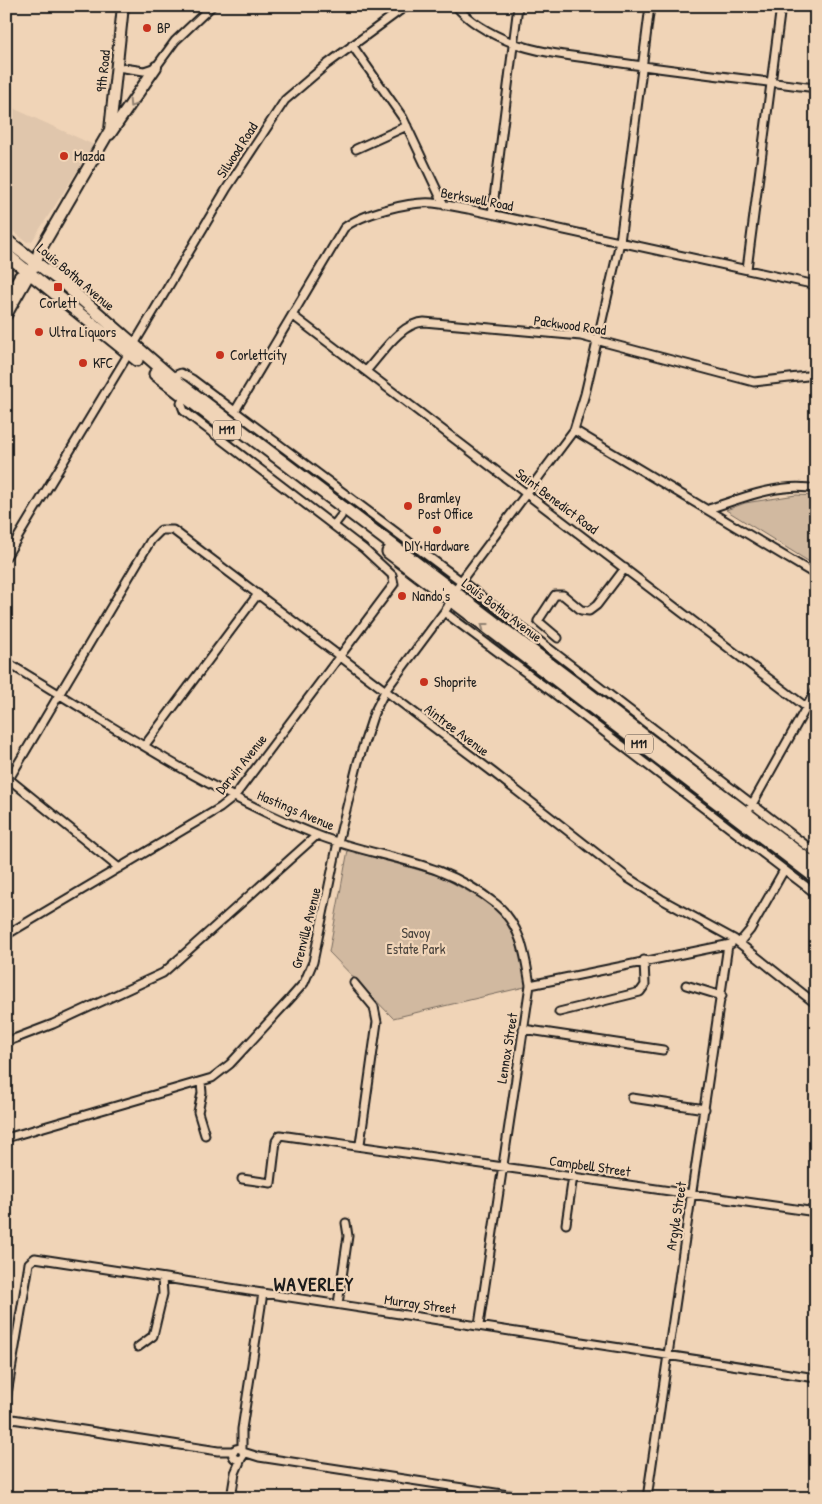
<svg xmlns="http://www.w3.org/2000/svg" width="822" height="1504" viewBox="0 0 822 1504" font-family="'Patrick Hand',sans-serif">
<rect width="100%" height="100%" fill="#f0d4b7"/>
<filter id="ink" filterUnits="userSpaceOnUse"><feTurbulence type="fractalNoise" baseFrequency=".02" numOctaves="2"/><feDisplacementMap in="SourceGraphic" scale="10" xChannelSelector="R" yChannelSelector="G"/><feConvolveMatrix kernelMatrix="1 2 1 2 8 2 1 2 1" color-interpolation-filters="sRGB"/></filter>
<g filter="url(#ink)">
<path fill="#e0c6ac" d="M 6,105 L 94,145 L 32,241 L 27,242 L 6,226 Z"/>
<path fill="#d1b9a0" stroke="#766a5e" d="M 796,495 L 816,496 L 816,566 L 726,510 L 745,503 Z
M 348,850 L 440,876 L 480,898 L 510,921 L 529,986 L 393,1018 L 329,952 Z"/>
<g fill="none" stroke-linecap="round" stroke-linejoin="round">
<g stroke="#1c1c1c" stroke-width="11">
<path id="street" d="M 456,6 C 470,23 493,35 513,43 C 543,54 576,56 607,61 C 676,71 746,79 816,88
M 352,45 L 403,118 L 444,205
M 117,67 L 144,71 L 156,67 L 175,41 L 212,6
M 356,149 L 407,126
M 492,214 L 518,6
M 747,269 L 781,6
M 292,315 L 806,707
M 133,346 L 227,188 L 285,100 L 326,65 L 406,6
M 366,371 C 381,355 400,323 424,322 L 581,336 L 754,382 L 816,375
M 171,377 L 181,373 L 192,379 L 461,581 L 816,853
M 235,411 L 344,228 C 361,214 410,201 433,203 C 444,204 456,207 468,209 L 816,285
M 574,430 L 816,575
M 709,509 C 741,498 781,482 816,489
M 334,525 L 341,516
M 6,557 L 129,353
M 444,612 L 552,692 L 816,894
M 558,638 L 538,621 L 555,595 L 563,595 L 581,610 L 589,611 L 597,605 L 625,568
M 6,662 C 108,723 207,791 317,835 C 383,861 436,856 496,904 C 521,925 525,954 530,985 L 479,1325
M 145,745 L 258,594
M 9,779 L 119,868
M 6,784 L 151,540 L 161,530 L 173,530 L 494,773 L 628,878 L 661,899 L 734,939 L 816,1004
M 750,808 L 816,690
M 811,850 L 816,841
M 6,935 L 220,808 L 234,797 L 394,584 L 392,575 L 364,549 L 184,411 L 181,403 L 184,397
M 739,943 L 750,930 L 784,870
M 354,983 L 374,1007 L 377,1022 L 360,1144
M 530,985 L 731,944
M 686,985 L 722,996
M 559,1012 L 640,992 L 645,985 L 644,960
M 523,1029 L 663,1050
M 6,1042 L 53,1024 L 163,973 L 317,835
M 201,1082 L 202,1093 L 198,1112 L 205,1135
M 632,1098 L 705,1109
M 6,1138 L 212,1078 L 230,1064 L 289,1000 L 304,983 L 313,962 L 338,842 L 358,762 L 374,713 L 385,691 L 447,608 L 461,581 L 574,430 L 585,394 L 620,242 L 650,6
M 242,1179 L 271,1183 L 276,1141 L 280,1135 L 816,1212
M 566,1224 L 573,1176
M 338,1304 L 348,1236 L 346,1223
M 138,1347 L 153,1336 L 163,1294 L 162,1278
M 6,1400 L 28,1270 L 29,1263 L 35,1258 L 816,1378
M 6,1418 L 218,1451 L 234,1451
M232.5 1454a5.5 5.5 0 1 1 11 0a5.5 5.5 0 1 1-11 0Z
M 242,1450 L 242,1429 L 263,1293
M 243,1452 L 259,1457 L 529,1498
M 231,1498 L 235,1473 L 241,1459
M 647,1498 L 728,945"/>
</g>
<g stroke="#1c1c1c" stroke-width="14">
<path id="secondary" d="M 110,134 L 156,67
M 6,299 L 20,276
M 6,315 L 36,262 L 39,252 L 110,130 L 123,6"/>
</g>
<g stroke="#1c1c1c" stroke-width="15">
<path id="primary" d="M 6,240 L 63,283 L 171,377 L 816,866
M 6,254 L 137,360
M 155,374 L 232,433
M 388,552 L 816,878"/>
</g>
<use href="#street" stroke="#f0d4b7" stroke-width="7"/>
<use href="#secondary" stroke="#f0d4b7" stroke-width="10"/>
<use href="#primary" stroke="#f0d4b7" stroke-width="11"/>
</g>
<defs><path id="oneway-chevron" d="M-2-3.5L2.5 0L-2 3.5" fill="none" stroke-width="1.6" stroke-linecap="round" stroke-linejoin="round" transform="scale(1.25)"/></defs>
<g stroke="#918171">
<use href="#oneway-chevron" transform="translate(132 104) rotate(123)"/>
<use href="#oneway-chevron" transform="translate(484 626) rotate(-143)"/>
</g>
</g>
<g fill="#c8321e" stroke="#f0d4b7" stroke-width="2">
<circle cx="147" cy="28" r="5"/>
<circle cx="64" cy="156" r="5"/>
<rect x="53" y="282" width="10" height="10" rx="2.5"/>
<circle cx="39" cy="332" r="5"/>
<circle cx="220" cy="355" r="5"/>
<circle cx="83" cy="363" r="5"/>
<circle cx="408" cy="506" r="5"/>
<circle cx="437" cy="530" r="5"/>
<circle cx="402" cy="596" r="5"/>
<circle cx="424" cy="682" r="5"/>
</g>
<g text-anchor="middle" stroke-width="4.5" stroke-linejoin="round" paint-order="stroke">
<g fill="#f0d4b7" stroke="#5c534a" stroke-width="1">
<rect x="213" y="420.5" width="28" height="19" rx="4"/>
<rect x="625" y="734.5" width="28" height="19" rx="4"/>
</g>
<g font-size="12" font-weight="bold" fill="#1c1c1c">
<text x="227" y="434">M11</text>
<text x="639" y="748">M11</text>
</g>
<g font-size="14" fill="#1c1c1c" stroke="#f0d4b7" text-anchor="start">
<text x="157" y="33">BP</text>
<text x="74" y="161">Mazda</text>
<text x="58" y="308" text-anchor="middle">Corlett</text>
<text x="49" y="337">Ultra Liquors</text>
<text x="230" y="360">Corlettcity</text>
<text x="93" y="368">KFC</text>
<text x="418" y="503">Bramley<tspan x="418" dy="16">Post Office</tspan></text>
<text x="437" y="551" text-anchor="middle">DIY Hardware</text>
<text x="412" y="601">Nando's</text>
<text x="434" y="687">Shoprite</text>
</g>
<g font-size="14" fill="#1c1c1c" stroke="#f0d4b7">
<text transform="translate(103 71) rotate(-84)" y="5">9th Road</text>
<text transform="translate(237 150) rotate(-57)" y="5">Silwood Road</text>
<text transform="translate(477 199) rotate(11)" y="5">Berkswell Road</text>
<text transform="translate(76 277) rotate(40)" y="5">Louis Botha Avenue</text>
<text transform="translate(570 325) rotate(8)" y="5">Packwood Road</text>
<text transform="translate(557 501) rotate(37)" y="5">Saint Benedict Road</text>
<text transform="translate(502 610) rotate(37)" y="5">Louis Botha Avenue</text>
<text transform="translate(457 730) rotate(37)" y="5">Aintree Avenue</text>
<text transform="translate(241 764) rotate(-51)" y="5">Darwin Avenue</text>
<text transform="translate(296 810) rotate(23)" y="5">Hastings Avenue</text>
<text transform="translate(306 928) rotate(-76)" y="5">Grenville Avenue</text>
<text transform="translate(507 1048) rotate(-81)" y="5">Lennox Street</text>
<text transform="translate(590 1166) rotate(8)" y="5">Campbell Street</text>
<text transform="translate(676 1216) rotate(-81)" y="5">Argyle Street</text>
<text transform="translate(420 1304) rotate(8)" y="5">Murray Street</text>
</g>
<g font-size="14" fill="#49433d" stroke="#f0d4b7">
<text x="416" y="938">Savoy<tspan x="416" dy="16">Estate Park</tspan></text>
</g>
<g font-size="19" font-weight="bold" letter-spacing="1" fill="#1c1c1c" stroke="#f0d4b7">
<text x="314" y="1291">WAVERLEY</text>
</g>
</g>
<rect width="822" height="1504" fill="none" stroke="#f0d4b7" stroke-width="25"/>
<rect x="12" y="12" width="797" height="1479" fill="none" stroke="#1c1c1c" stroke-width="2" filter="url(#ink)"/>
</svg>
